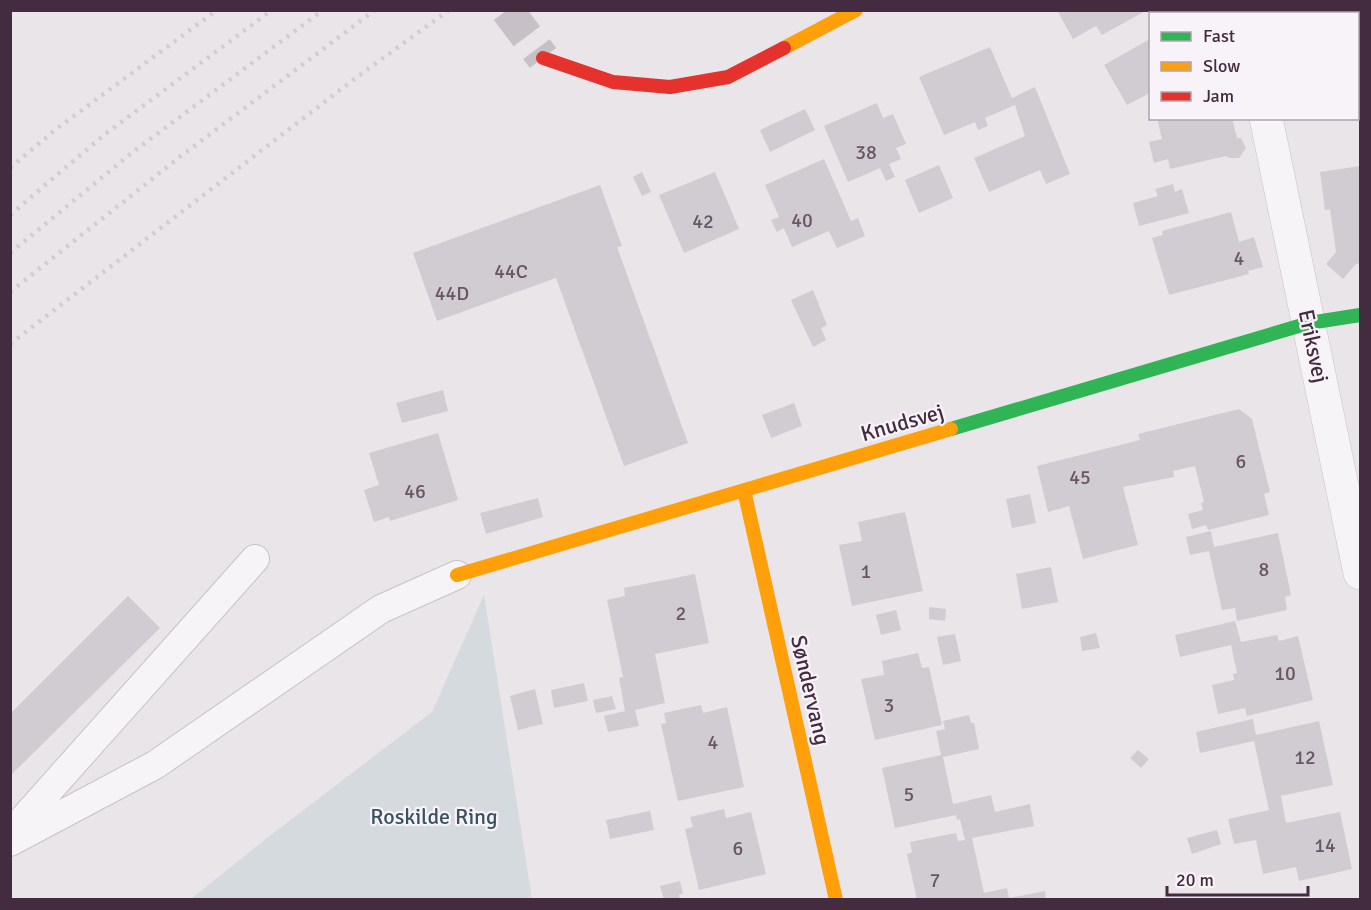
<svg xmlns="http://www.w3.org/2000/svg" width="1371" height="910" viewBox="0 0 1371 910" font-family="Signika,sans-serif">
<rect width="100%" height="100%" fill="#e9e5e9"/>
<path fill="#d5dade" d="M 484,595 L 532,899 L 191,899 L 267,838 L 432,712 Z"/>
<path fill="#d1ccd1" d="M 1057,10 L 1147,10 L 1102,35 L 1096,26 L 1073,39 Z
M 1150,39 L 1150,93 L 1127,105 L 1104,65 Z
M 990,47 L 1012,98 L 1035,87 L 1070,174 L 1046,184 L 1040,170 L 989,192 L 974,158 L 1025,136 L 1015,105 L 985,118 L 988,126 L 978,130 L 975,122 L 944,135 L 919,77 Z
M 877,103 L 883,118 L 893,114 L 906,144 L 896,148 L 901,159 L 889,164 L 895,177 L 886,181 L 880,168 L 848,182 L 824,126 Z
M 805,109 L 815,130 L 770,152 L 760,130 Z
M 1157,118 L 1232,118 L 1237,138 L 1241,138 L 1246,148 L 1239,158 L 1229,158 L 1226,156 L 1170,169 L 1168,159 L 1154,163 L 1149,142 L 1162,139 Z
M 824,159 L 851,221 L 858,218 L 865,236 L 837,248 L 829,231 L 792,247 L 784,228 L 777,232 L 771,220 L 779,217 L 765,185 Z
M 939,165 L 953,198 L 919,213 L 905,180 Z
M 1360,166 L 1360,263 L 1356,264 L 1343,279 L 1326,264 L 1336,252 L 1330,209 L 1325,210 L 1320,172 Z
M 642,172 L 651,192 L 642,196 L 633,177 Z
M 715,172 L 739,229 L 684,253 L 659,195 Z
M 1173,184 L 1175,192 L 1182,189 L 1189,213 L 1139,226 L 1133,203 L 1158,196 L 1155,189 Z
M 600,185 L 622,246 L 617,247 L 688,443 L 624,466 L 556,278 L 437,321 L 413,253 Z
M 1231,212 L 1239,242 L 1254,237 L 1263,267 L 1248,271 L 1249,274 L 1169,295 L 1152,238 L 1163,235 L 1162,231 Z
M 813,290 L 827,325 L 821,328 L 826,340 L 813,347 L 791,300 Z
M 443,390 L 448,411 L 402,423 L 396,403 Z
M 794,403 L 802,426 L 771,438 L 762,415 Z
M 1239,409 L 1252,419 L 1270,492 L 1264,494 L 1269,515 L 1208,530 L 1206,525 L 1192,529 L 1188,514 L 1203,510 L 1201,503 L 1204,502 L 1195,466 L 1173,471 L 1174,477 L 1123,487 L 1138,545 L 1083,559 L 1069,506 L 1048,512 L 1037,466 L 1140,440 L 1138,434 Z
M 438,433 L 458,500 L 390,521 L 389,517 L 374,522 L 364,490 L 379,485 L 369,453 Z
M 1030,494 L 1036,523 L 1012,528 L 1006,499 Z
M 538,498 L 543,517 L 486,534 L 480,513 Z
M 905,512 L 923,591 L 852,606 L 839,545 L 862,541 L 858,522 Z
M 1211,531 L 1214,547 L 1278,533 L 1291,595 L 1285,597 L 1287,610 L 1237,621 L 1235,608 L 1222,610 L 1209,551 L 1190,555 L 1186,537 Z
M 1051,567 L 1058,602 L 1022,609 L 1016,574 Z
M 695,574 L 709,643 L 655,654 L 665,703 L 635,710 L 639,726 L 608,732 L 604,716 L 625,711 L 619,678 L 623,677 L 607,600 L 625,596 L 624,588 Z
M 128,596 L 160,628 L 10,776 L 10,714 Z
M 929,607 L 946,609 L 945,621 L 929,619 Z
M 896,610 L 901,630 L 881,635 L 876,615 Z
M 1235,621 L 1241,642 L 1277,635 L 1279,641 L 1298,636 L 1313,700 L 1247,716 L 1245,708 L 1218,714 L 1212,685 L 1234,680 L 1233,674 L 1237,673 L 1231,645 L 1180,657 L 1175,635 Z
M 1096,633 L 1100,648 L 1082,651 L 1080,637 Z
M 955,634 L 961,661 L 943,665 L 937,637 Z
M 918,653 L 922,668 L 929,667 L 942,725 L 875,740 L 861,679 L 884,675 L 882,661 Z
M 584,683 L 588,701 L 554,708 L 551,690 Z
M 535,689 L 543,724 L 518,730 L 510,696 Z
M 612,696 L 616,709 L 596,713 L 593,700 Z
M 701,705 L 703,713 L 727,707 L 744,787 L 678,801 L 661,724 L 666,723 L 664,713 Z
M 969,715 L 971,723 L 974,723 L 979,749 L 943,757 L 953,804 L 991,795 L 995,812 L 1030,804 L 1034,826 L 972,838 L 984,893 L 1007,888 L 1009,898 L 1045,891 L 1046,900 L 917,900 L 907,854 L 912,852 L 910,842 L 956,833 L 958,841 L 965,840 L 960,819 L 957,820 L 956,815 L 895,828 L 882,768 L 941,755 L 936,731 L 945,729 L 943,721 Z
M 1253,719 L 1256,735 L 1319,721 L 1333,785 L 1281,796 L 1286,823 L 1340,812 L 1352,869 L 1299,881 L 1296,867 L 1263,874 L 1256,840 L 1234,844 L 1228,819 L 1269,810 L 1254,741 L 1200,753 L 1196,732 Z
M 1138,750 L 1149,759 L 1141,768 L 1130,758 Z
M 724,809 L 726,818 L 751,812 L 766,874 L 699,890 L 685,829 L 693,827 L 690,817 Z
M 650,811 L 654,830 L 610,839 L 606,820 Z
M 1217,830 L 1221,844 L 1192,854 L 1187,838 Z
M 680,881 L 683,894 L 679,894 L 680,900 L 664,900 L 660,886 Z"/>
<g fill="none" stroke-linecap="round" stroke-linejoin="round">
<path stroke="#c8c0c7" stroke-width="33" stroke-dasharray="33 16" stroke-linecap="butt" d="M 507,10 L 543,58"/>
<g stroke="#c7c2c6" stroke-width="30">
<path id="lane" d="M 10,834 L 255,559
M 10,842 L 155,765 L 381,609 L 457,575"/>
</g>
<g stroke="#c7c2c6" stroke-width="34">
<path id="street" d="M 1243,10 L 1244,14
M 1266,118 L 1360,573"/>
</g>
<use href="#lane" stroke="#f6f4f6" stroke-width="28"/>
<use href="#street" stroke="#f6f4f6" stroke-width="33"/>
<path stroke="#30b455" stroke-width="14" d="M 951,429 L 1309,323 L 1360,315"/>
<path stroke="#ff9f0a" stroke-width="14" d="M 784,48 L 856,10
M 744,490 L 836,900
M 457,575 L 951,429"/>
<path stroke="#e5322d" stroke-width="14" d="M 543,58 L 613,82 L 670,87 L 728,77 L 784,48"/>
<path stroke="#d1ced1" stroke-width="4.5" stroke-dasharray="3 6" stroke-linecap="butt" d="M 10,168 L 55,130 L 217,10
M 10,215 L 104,135 L 272,10
M 10,253 L 133,152 L 323,10
M 10,292 L 181,156 L 375,10
M 10,344 L 353,80 L 449,10"/>
</g>
<g text-anchor="middle" stroke-width="4.5" stroke-linejoin="round" paint-order="stroke">
<g font-size="20" fill="#685566">
<text x="866" y="159">38</text>
<text x="802" y="227">40</text>
<text x="703" y="228">42</text>
<text x="1239" y="265">4</text>
<text x="511" y="278">44C</text>
<text x="452" y="300">44D</text>
<text x="1241" y="468">6</text>
<text x="1080" y="484">45</text>
<text x="415" y="498">46</text>
<text x="1264" y="576">8</text>
<text x="866" y="578">1</text>
<text x="681" y="620">2</text>
<text x="1285" y="680">10</text>
<text x="889" y="712">3</text>
<text x="713" y="749">4</text>
<text x="1305" y="764">12</text>
<text x="909" y="801">5</text>
<text x="1325" y="852">14</text>
<text x="738" y="855">6</text>
<text x="935" y="887">7</text>
</g>
<g font-size="22" fill="#432b40" stroke="#f8f3f8">
<text transform="translate(1314 346) rotate(78)" y="8">Eriksvej</text>
<text transform="translate(902 422) rotate(-16)" y="8">Knudsvej</text>
<text transform="translate(811 690) rotate(77)" y="8">Søndervang</text>
</g>
<g font-size="22" fill="#38535f" stroke="#f8f3f8">
<text x="434" y="824">Roskilde Ring</text>
</g>
</g>
<rect width="1371" height="910" fill="none" stroke="#432b40" stroke-width="24"/>
<rect x="1149" y="12" width="210" height="108" fill="#f8f3f8" stroke="#b0a3ae" stroke-width="1.5"/>
<rect x="1161" y="32" width="30" height="9" fill="#30b455" stroke="#b0a3ae" stroke-width="1.5"/>
<text x="1203" y="42" font-size="18" fill="#432b40">Fast</text>
<rect x="1161" y="62" width="30" height="9" fill="#ff9f0a" stroke="#b0a3ae" stroke-width="1.5"/>
<text x="1203" y="72" font-size="18" fill="#432b40">Slow</text>
<rect x="1161" y="92" width="30" height="9" fill="#e5322d" stroke="#b0a3ae" stroke-width="1.5"/>
<text x="1203" y="102" font-size="18" fill="#432b40">Jam</text>
<path d="M1167 886v9h141v-9" fill="none" stroke="#432b40" stroke-width="3"/>
<text x="1176" y="886" font-size="18" fill="#432b40" stroke="#f8f3f8" stroke-width="4.5" paint-order="stroke">20 m</text>
</svg>
